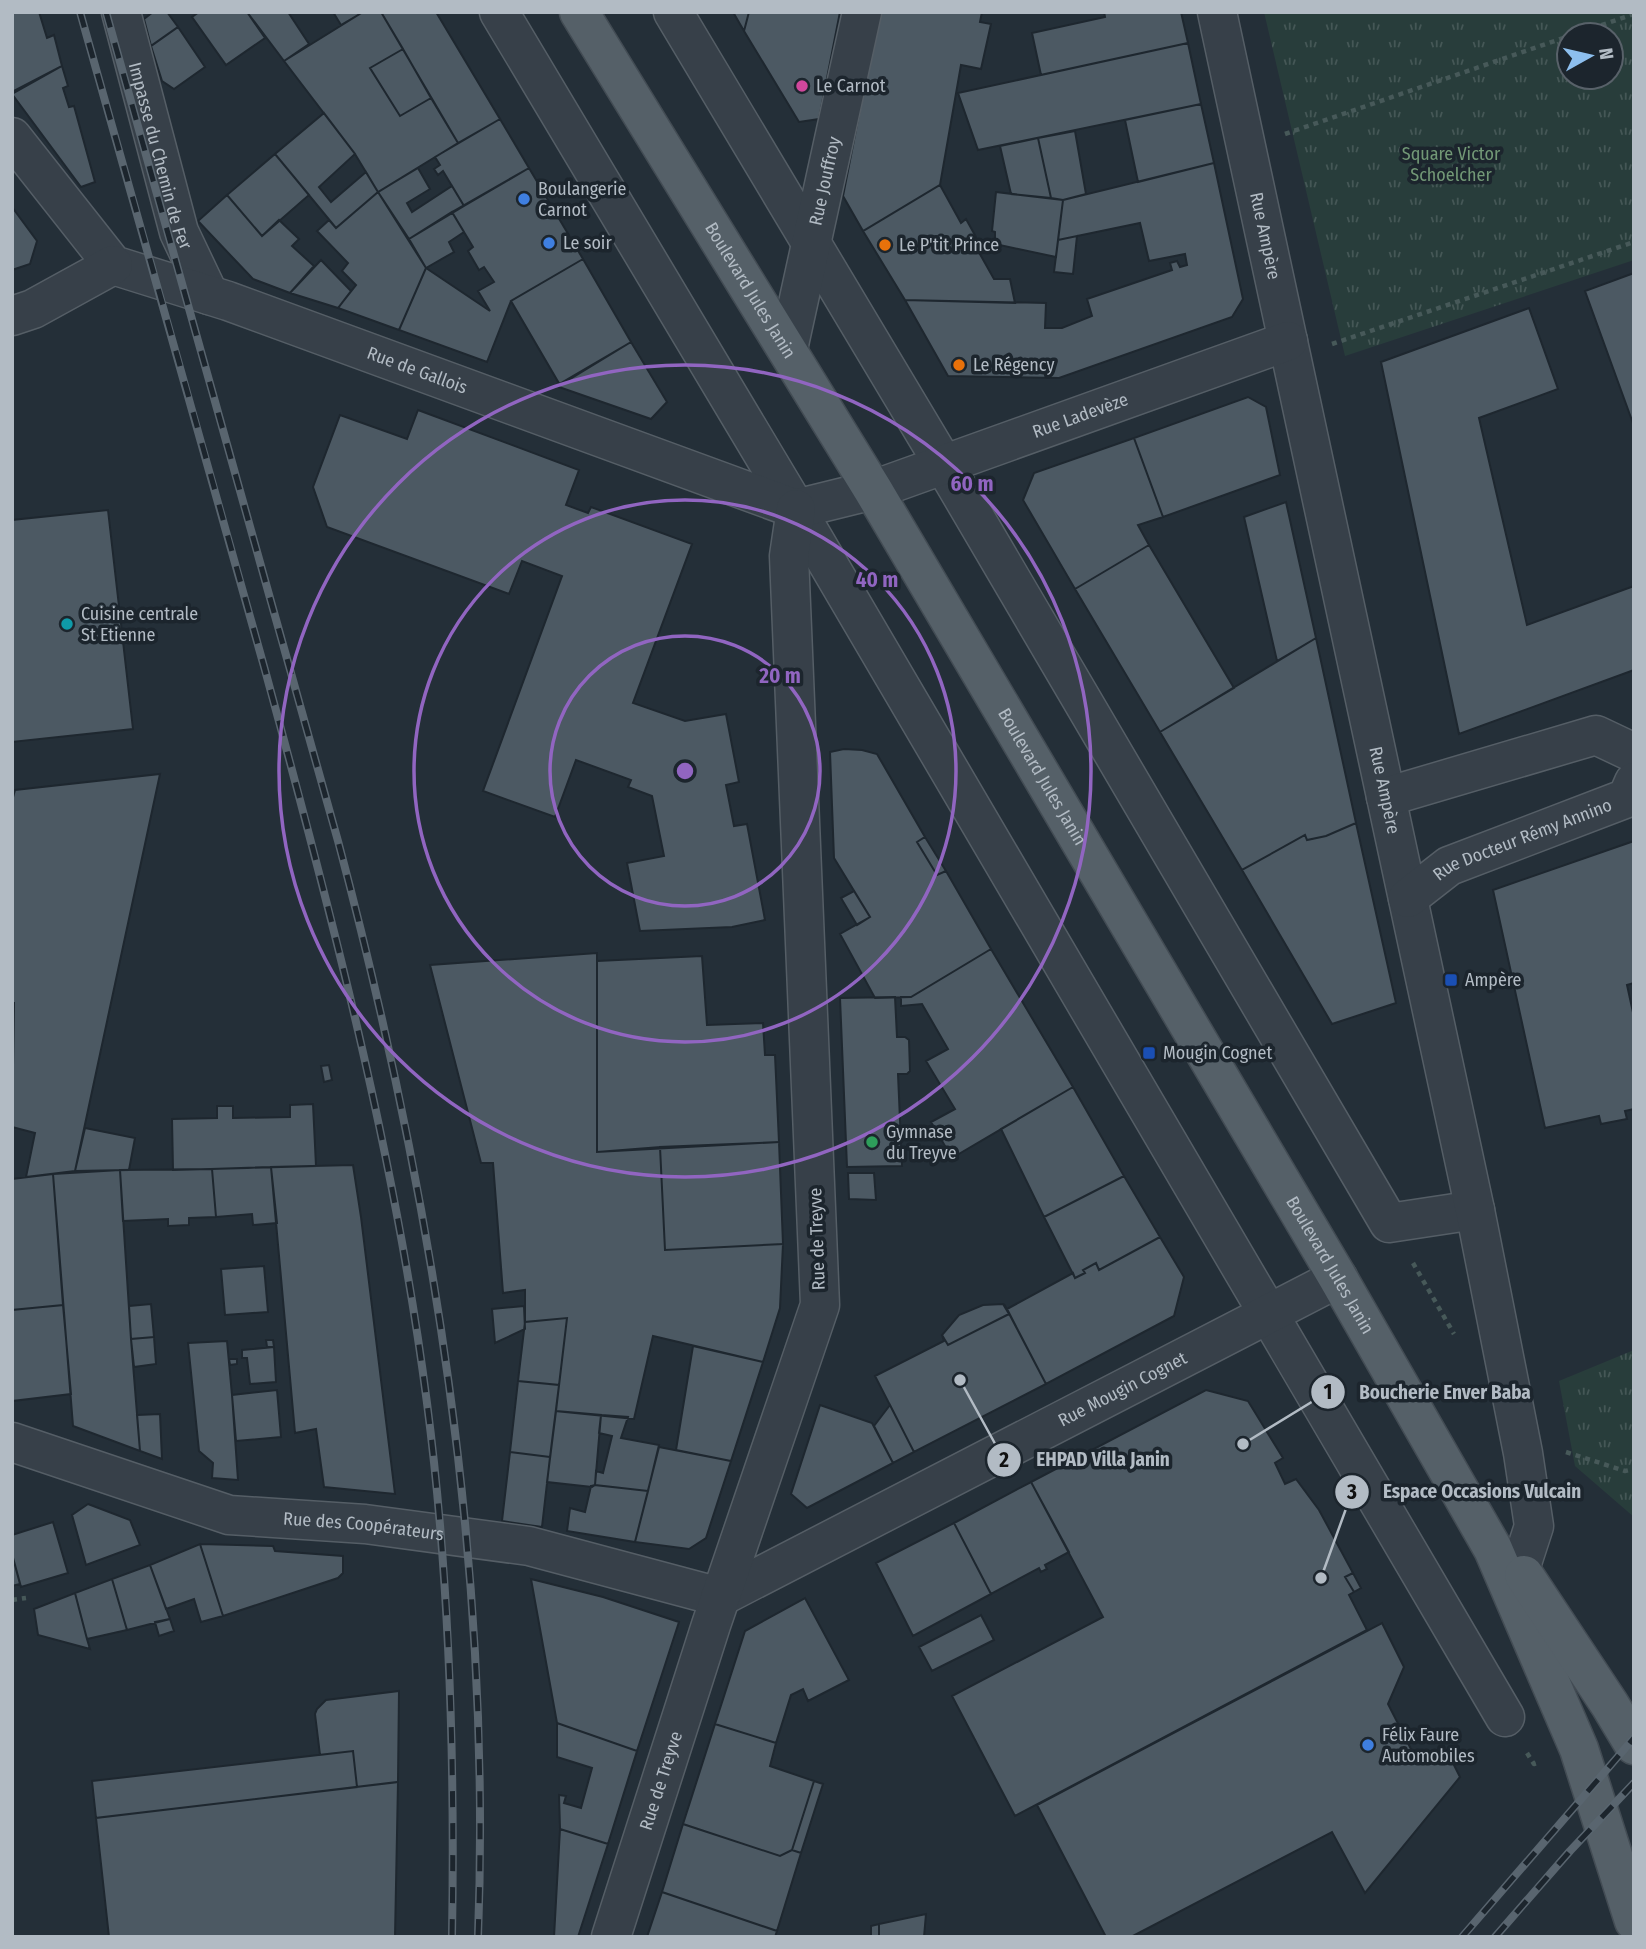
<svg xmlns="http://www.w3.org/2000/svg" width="1646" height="1949" viewBox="0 0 1646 1949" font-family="'Fira Sans Condensed',sans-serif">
<defs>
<pattern id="park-tufts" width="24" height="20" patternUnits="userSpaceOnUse" patternTransform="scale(1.75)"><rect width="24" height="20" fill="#283d3b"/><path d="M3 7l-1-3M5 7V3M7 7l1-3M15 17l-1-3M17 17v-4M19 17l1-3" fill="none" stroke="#455756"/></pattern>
</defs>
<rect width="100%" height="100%" fill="#242f38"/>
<path fill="url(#park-tufts)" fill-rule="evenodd" d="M 1264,12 L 1634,12 L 1634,260 L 1345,356 ZM 1569,35 L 1611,35 L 1611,77 L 1569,77 Z
M 1634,1350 L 1634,1517 L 1575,1466 L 1559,1381 Z"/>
<path fill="#4c5963" stroke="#1e272f" stroke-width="2" d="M 12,12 L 39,12 L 47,38 L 54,35 L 62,66 L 12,92 Z
M 153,12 L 167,12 L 178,27 L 151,46 L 144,19 Z
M 199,12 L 247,12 L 265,38 L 226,65 L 192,17 Z
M 247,12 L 288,12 L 309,44 L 284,61 Z
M 333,12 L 363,12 L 341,25 Z
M 363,12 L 381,12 L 403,49 L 370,68 L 400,116 L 431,98 L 458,143 L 378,192 L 355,154 L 284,61 Z
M 381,12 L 436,12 L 500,119 L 458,143 Z
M 733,12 L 749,12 L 744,31 Z
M 749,12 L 840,12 L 819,119 L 799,122 L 744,31 Z
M 879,12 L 982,12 L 980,22 L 991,24 L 981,69 L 961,65 L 940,185 L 863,231 L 843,196 Z
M 1104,12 L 1181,12 L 1188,43 L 1041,75 L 1032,33 L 1105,17 Z
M 178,27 L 205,67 L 174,89 L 162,81 L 151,46 Z
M 1188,43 L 1201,104 L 978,150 L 958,93 Z
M 403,49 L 431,98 L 400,116 L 370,68 Z
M 62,66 L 68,86 L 63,88 L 69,107 L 74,106 L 95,182 L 81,187 L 12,94 Z
M 1201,104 L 1214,163 L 1138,182 L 1125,120 Z
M 324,113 L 355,154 L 319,187 L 331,202 L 366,172 L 378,192 L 336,228 L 275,154 Z
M 500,119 L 529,168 L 464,206 L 443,171 L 438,175 L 434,169 L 440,165 L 435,157 Z
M 1075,131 L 1086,194 L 1063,200 L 1051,198 L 1038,138 Z
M 1038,138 L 1051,198 L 1011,194 L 1000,146 Z
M 275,154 L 309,195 L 262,236 L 227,195 Z
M 1214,163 L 1243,299 L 1232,317 L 1059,378 L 948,376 L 905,300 L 1046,303 L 1045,328 L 1062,328 L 1092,316 L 1087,299 L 1172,270 L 1170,263 L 1177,261 L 1180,267 L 1187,265 L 1185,254 L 1149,261 L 1140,223 L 1058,240 L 1063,200 Z
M 418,168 L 430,189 L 407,203 L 412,212 L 452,186 L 464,206 L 409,239 L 378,192 Z
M 529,168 L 583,259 L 511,301 L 487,362 L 399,330 L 426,268 L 490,311 L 478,291 L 494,282 L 484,267 L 479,270 L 468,251 L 473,247 L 452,212 Z
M 940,185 L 961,223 L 966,219 L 976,237 L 972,240 L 994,279 L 1010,279 L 1015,303 L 905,300 L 863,231 Z
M 378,192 L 426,268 L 399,330 L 338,308 L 356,285 L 342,271 L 348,263 L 317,231 L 329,220 L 336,228 Z
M 996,192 L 1063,200 L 1056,257 L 995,244 L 995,232 L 992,231 Z
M 227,195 L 262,236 L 279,220 L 299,239 L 292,246 L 314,266 L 290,293 L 253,279 L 198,221 Z
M 12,207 L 37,241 L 30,264 L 12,270 Z
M 452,212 L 464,232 L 449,242 L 454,252 L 426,268 L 409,239 Z
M 1077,236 L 1073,274 L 1054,272 L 1058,240 Z
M 583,259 L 631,342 L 560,385 L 511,301 Z
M 321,260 L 351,291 L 338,308 L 290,293 Z
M 1634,273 L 1634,426 L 1585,291 Z
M 1529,308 L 1558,389 L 1479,418 L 1527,625 L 1634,586 L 1634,670 L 1459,734 L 1381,362 Z
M 631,342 L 667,402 L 651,419 L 556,386 Z
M 1248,397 L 1266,407 L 1280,475 L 1163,517 L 1134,438 Z
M 418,410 L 579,470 L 566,505 L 588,513 L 591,507 L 692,544 L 633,703 L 685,721 L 726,714 L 739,782 L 726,785 L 734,826 L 747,824 L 765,920 L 732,927 L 640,931 L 627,863 L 664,856 L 652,796 L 628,787 L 631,780 L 576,760 L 555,817 L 483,791 L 562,576 L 522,561 L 509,594 L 327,527 L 313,487 L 340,415 L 407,439 Z
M 1134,438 L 1163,517 L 1138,525 L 1149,545 L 1075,589 L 1023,500 L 1034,473 Z
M 1286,502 L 1316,638 L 1277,661 L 1244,517 Z
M 108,510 L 133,729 L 12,742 L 12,520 Z
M 1149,545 L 1234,688 L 1160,732 L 1075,589 Z
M 1316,638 L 1356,823 L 1326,836 L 1307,840 L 1305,835 L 1242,870 L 1160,732 Z
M 844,749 L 862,750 L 877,754 L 925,837 L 917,842 L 937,875 L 946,871 L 991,949 L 911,997 L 875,998 L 840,934 L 870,917 L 834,858 L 830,752 Z
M 160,774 L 75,1171 L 26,1177 L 35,1133 L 12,1127 L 14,1003 L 12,1003 L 12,801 L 15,790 Z
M 1356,823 L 1396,1003 L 1332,1024 L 1242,870 L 1305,835 L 1307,840 L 1326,836 Z
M 925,837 L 946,871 L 937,875 L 917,842 Z
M 1634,841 L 1634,983 L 1627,985 L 1634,1017 L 1634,1109 L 1625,1111 L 1627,1119 L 1601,1124 L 1599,1116 L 1545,1128 L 1493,890 Z
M 854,891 L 870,917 L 857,925 L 841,898 Z
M 991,949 L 1073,1087 L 952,1158 L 931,1122 L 955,1109 L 926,1061 L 948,1049 L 922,1004 L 901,1006 L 901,997 L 911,997 Z
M 597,953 L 597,1152 L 660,1147 L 665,1250 L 783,1244 L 780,1308 L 763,1362 L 653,1336 L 634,1419 L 556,1411 L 567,1318 L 525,1322 L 525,1290 L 503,1293 L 493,1163 L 481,1163 L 430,965 Z
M 702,956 L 707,1025 L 763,1023 L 765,1055 L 775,1055 L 779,1142 L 597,1152 L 597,961 Z
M 895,997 L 897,1037 L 905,1037 L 909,1040 L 910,1071 L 907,1074 L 898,1074 L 902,1166 L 847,1167 L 840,998 Z
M 329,1065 L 332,1080 L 324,1082 L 321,1066 Z
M 1073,1087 L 1124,1176 L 1044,1217 L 1001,1129 Z
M 313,1104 L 316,1166 L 173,1170 L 172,1119 L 217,1118 L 217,1106 L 233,1106 L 233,1118 L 290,1117 L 290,1105 Z
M 85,1128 L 135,1138 L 129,1170 L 75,1171 Z
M 779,1142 L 783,1244 L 665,1250 L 660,1147 Z
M 353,1165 L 361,1217 L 395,1494 L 324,1487 L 316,1429 L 295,1433 L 271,1167 Z
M 271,1167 L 277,1223 L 253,1225 L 252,1214 L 216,1217 L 212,1169 Z
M 212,1169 L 216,1217 L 189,1218 L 189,1225 L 168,1226 L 168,1219 L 123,1221 L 120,1170 Z
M 120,1170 L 131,1339 L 140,1451 L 73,1426 L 53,1174 Z
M 848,1173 L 874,1173 L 876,1200 L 849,1199 Z
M 53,1174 L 63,1305 L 12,1310 L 12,1179 Z
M 1124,1176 L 1160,1237 L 1099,1270 L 1096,1263 L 1083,1270 L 1085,1273 L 1075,1278 L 1044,1217 Z
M 1160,1237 L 1184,1277 L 1174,1316 L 1046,1384 L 1007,1309 L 1073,1273 L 1075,1278 L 1085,1273 L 1083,1270 L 1096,1263 L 1099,1270 Z
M 264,1266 L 268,1312 L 225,1315 L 221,1269 Z
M 151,1304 L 154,1337 L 131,1339 L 129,1306 Z
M 1003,1304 L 1009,1314 L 948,1345 L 942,1335 L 959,1315 L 983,1305 Z
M 1004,1304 L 1046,1384 L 914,1452 L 875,1376 L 944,1341 L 942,1335 L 948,1345 L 1009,1314 Z
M 63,1305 L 71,1394 L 12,1401 L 12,1310 Z
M 524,1306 L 525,1329 L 495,1343 L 492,1309 Z
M 567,1318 L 559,1385 L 518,1381 L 525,1322 Z
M 154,1337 L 156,1364 L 134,1367 L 131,1339 Z
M 266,1340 L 273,1340 L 274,1347 L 267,1347 Z
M 227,1341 L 232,1395 L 238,1480 L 212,1478 L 213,1463 L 199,1451 L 188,1343 Z
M 693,1346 L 763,1362 L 731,1461 L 676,1450 Z
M 274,1347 L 276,1382 L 250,1384 L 247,1358 L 242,1358 L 242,1350 Z
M 229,1359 L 237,1359 L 237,1364 L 230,1365 Z
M 518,1381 L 559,1385 L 550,1457 L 510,1452 Z
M 277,1390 L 281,1437 L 236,1441 L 232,1395 Z
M 1206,1390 L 1248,1401 L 1283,1458 L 1275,1463 L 1285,1484 L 1296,1479 L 1319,1510 L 1353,1573 L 1345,1577 L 1354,1592 L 1349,1595 L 1367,1630 L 1015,1816 L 952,1696 L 1103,1617 L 1031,1482 Z
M 820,1405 L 872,1423 L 893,1463 L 807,1508 L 791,1494 Z
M 890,1405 L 914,1452 L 893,1463 L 874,1426 Z
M 556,1411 L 601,1415 L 595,1485 L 592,1487 L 547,1482 Z
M 160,1414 L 162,1459 L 140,1451 L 137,1415 Z
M 601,1415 L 628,1417 L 621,1438 L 659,1445 L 648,1491 L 595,1485 L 596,1471 L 603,1473 L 612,1436 L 599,1433 Z
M 659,1447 L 731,1461 L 706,1538 L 689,1549 L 635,1542 Z
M 510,1452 L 550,1457 L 542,1527 L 502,1521 Z
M 1031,1482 L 1069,1552 L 1045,1565 L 1047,1569 L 1041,1572 L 1039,1568 L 991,1594 L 954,1523 Z
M 595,1485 L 648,1491 L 635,1542 L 567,1531 L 570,1508 L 585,1512 L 591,1486 Z
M 88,1504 L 130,1520 L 140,1545 L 86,1565 L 72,1515 Z
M 53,1522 L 68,1573 L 21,1587 L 12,1554 L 12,1535 Z
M 954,1523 L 991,1594 L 913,1636 L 876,1563 Z
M 200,1544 L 273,1546 L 275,1551 L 343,1556 L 343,1573 L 338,1578 L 223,1616 Z
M 200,1544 L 223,1616 L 201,1622 L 194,1599 L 166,1609 L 150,1565 Z
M 12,1554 L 20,1584 L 12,1586 Z
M 150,1565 L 170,1619 L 127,1630 L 112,1579 Z
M 1353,1573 L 1361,1588 L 1354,1592 L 1345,1577 Z
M 112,1579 L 127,1630 L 87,1639 L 75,1593 Z
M 531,1579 L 603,1597 L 679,1622 L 637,1751 L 557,1723 Z
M 75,1593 L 87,1639 L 90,1649 L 38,1635 L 34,1609 Z
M 805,1598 L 849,1680 L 808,1701 L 803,1689 L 791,1695 L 776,1743 L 715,1724 L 745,1631 Z
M 981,1615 L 994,1640 L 932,1671 L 919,1647 Z
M 170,1619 L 174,1631 L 159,1636 L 155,1622 Z
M 1382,1623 L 1404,1667 L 1388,1704 L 1412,1751 L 1450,1757 L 1460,1777 L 1365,1893 L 1332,1832 L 1131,1937 L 1106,1937 L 1037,1805 Z
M 399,1691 L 398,1782 L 357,1787 L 353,1751 L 320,1755 L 315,1714 L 317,1709 L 326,1700 Z
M 557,1723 L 637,1751 L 608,1844 L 560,1829 L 559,1795 L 566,1796 L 564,1803 L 581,1808 L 592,1768 L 557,1757 Z
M 715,1724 L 776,1743 L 770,1766 L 814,1781 L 792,1850 L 780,1856 L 683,1824 Z
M 353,1751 L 357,1787 L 96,1818 L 92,1781 Z
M 814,1781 L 823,1784 L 801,1853 L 792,1850 Z
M 398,1782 L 395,1937 L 109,1937 L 96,1818 Z
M 683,1824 L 780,1856 L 792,1850 L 801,1853 L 777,1931 L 662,1892 Z
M 560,1829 L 608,1844 L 578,1937 L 554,1937 Z
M 662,1892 L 777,1931 L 775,1937 L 647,1937 Z
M 926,1914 L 924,1937 L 879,1937 L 879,1924 Z
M 879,1924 L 879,1937 L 871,1937 L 871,1926 Z"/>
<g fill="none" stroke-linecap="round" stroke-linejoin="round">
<g stroke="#555e66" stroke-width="41">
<g id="minor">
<path id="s1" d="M 121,12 L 179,232 L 209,295"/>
<path d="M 499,12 L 796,509 L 1505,1717"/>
<path d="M 673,12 L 944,465 L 1389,1223 L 1475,1210"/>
<path id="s2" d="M 1217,12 L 1475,1210 L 1523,1453 L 1534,1526 L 1520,1569"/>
<path id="s3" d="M 12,137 L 113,265 L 228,301 L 796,509 L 873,490 L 1288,341"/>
<path d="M 12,316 L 33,309 L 113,265"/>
<path id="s4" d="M 788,349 L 862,12"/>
<path d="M 1386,797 L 1596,735 L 1634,753"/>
<path id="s5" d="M 1408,898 L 1449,866 L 1627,798 L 1634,782"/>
<path id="s6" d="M 12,1442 L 229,1515 L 365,1524 L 529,1546 L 720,1597"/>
<path id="s7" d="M 720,1597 L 1338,1278"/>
<path id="s8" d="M 611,1937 L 711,1625 L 820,1305 L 789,556 L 796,509"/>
</g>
</g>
<g stroke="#434c54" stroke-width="41">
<g id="major">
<path id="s9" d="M 579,12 L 873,490 L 1338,1278 L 1493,1549 L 1579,1749 L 1634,1921"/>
<path d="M 1524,1575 L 1610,1705 L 1634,1745"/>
</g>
</g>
<path stroke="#475959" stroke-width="4.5" stroke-dasharray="5 5" stroke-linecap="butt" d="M 1573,35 L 1634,14
M 1285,134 L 1569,36
M 1332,344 L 1634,242
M 1413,1263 L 1454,1334
M 1566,1452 L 1625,1471 L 1634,1469
M 12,1600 L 26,1598
M 1527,1753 L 1534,1764 L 1540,1762"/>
<use href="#minor" stroke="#374049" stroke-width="38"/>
<use href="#major" stroke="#556068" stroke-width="38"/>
<g stroke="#59656f" stroke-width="8">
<path id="rail" d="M 80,12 C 142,231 204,450 265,670 C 331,912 395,1154 427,1403 C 450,1580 455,1759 452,1937
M 106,12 L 338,841 C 433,1198 492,1567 478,1937
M 1462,1937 L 1634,1738
M 1495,1937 L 1570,1851 L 1634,1783"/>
</g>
<use href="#rail" stroke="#1c252d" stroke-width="5" stroke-dasharray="16" stroke-linecap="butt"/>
</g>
<g fill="none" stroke="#9165c1" stroke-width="3.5">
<circle cx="685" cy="771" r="135"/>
<circle cx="685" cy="771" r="271"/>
<circle cx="685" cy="771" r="406"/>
</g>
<circle fill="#d1479c" stroke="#1c252d" stroke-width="2.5" cx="802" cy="86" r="7"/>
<g fill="#3f7fe0" stroke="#1c252d" stroke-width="2.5">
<circle cx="524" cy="199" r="7"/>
<circle cx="549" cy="243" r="7"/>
<circle cx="1368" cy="1745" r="7"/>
</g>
<g fill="#e8710a" stroke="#1c252d" stroke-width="2.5">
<circle cx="885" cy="245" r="7"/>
<circle cx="959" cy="365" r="7"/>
</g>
<circle fill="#0f9aa8" stroke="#1c252d" stroke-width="2.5" cx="67" cy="624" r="7"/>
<g fill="#1a4fb4" stroke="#1c252d" stroke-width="2.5">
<rect x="1444" y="973" width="14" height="14" rx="3.5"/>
<rect x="1142" y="1046" width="14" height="14" rx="3.5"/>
</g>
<circle fill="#2e9e5b" stroke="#1c252d" stroke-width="2.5" cx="872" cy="1142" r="7"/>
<g text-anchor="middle" stroke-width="7" stroke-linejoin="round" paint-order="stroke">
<g font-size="18" fill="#b2bbc4" stroke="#1c252d" text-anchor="start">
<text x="816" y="92">Le Carnot</text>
<text x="538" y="195">Boulangerie<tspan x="538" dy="21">Carnot</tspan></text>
<text x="563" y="249">Le soir</text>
<text x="899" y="251">Le P'tit Prince</text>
<text x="973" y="371">Le Régency</text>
<text x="81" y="620">Cuisine centrale<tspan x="81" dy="21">St Etienne</tspan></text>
<text x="1465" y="986">Ampère</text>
<text x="1163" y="1059">Mougin Cognet</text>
<text x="886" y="1138">Gymnase<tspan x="886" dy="21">du Treyve</tspan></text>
<text x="1382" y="1741">Félix Faure<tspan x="1382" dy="21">Automobiles</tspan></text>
</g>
<g font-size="18" fill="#729876" stroke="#1c252d">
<text x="1451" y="160">Square Victor<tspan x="1451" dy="21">Schoelcher</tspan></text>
</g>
<g font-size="18" fill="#b2bbc4" stroke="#1c252d">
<text dy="6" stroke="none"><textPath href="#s1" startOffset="149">Impasse du Chemin de Fer</textPath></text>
<text dy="6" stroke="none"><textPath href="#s4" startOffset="172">Rue Jouffroy</textPath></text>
<text dy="6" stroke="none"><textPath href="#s2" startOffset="229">Rue Ampère</textPath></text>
<text dy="6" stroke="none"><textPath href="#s9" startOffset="327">Boulevard Jules Janin</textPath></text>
<text dy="6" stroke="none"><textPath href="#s3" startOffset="485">Rue de Gallois</textPath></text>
<text dy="6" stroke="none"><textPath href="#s3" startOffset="1188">Rue Ladevèze</textPath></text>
<text dy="6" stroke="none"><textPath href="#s9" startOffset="894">Boulevard Jules Janin</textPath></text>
<text dy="6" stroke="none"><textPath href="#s2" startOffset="796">Rue Ampère</textPath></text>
<text dy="6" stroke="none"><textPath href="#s5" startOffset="130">Rue Docteur Rémy Annino</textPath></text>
<text transform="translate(817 1239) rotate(-92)" y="6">Rue de Treyve</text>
<text dy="6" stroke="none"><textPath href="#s9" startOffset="1461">Boulevard Jules Janin</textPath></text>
<text dy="6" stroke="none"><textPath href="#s7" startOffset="453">Rue Mougin Cognet</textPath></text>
<text dy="6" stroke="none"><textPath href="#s6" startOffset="364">Rue des Coopérateurs</textPath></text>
<text dy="6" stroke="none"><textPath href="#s8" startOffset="164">Rue de Treyve</textPath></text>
</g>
</g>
<circle cx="685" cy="771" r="10" fill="#9165c1" stroke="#1c252d" stroke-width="3.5"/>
<g font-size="21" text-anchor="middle" font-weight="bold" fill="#9165c1" stroke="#1c252d" stroke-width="7" stroke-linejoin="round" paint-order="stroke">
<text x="972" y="491">60 m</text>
<text x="877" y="587">40 m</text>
<text x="780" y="683">20 m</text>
</g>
<path fill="none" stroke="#b2bbc4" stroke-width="2.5" d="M1243 1444L1328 1392M960 1380L1004 1460M1321 1578L1352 1492"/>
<g fill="#b2bbc4" stroke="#1c252d" stroke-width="2.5">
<circle cx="1243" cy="1444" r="7"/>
<circle cx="960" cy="1380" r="7"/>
<circle cx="1321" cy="1578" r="7"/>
<circle cx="1328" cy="1392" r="18"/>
<circle cx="1004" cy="1460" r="18"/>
<circle cx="1352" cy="1492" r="18"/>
</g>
<g font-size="21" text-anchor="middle" font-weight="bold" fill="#111">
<text x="1328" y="1399">1</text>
<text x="1004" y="1467">2</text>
<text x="1352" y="1499">3</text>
</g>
<g font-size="19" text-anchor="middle" font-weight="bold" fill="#b2bbc4" stroke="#1c252d" stroke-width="7" stroke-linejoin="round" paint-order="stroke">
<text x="1445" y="1399">Boucherie Enver Baba</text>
<text x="1103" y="1466">EHPAD Villa Janin</text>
<text x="1482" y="1498">Espace Occasions Vulcain</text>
</g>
<rect width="1646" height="1949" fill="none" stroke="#b2bbc4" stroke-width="28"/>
<g transform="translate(1590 56) rotate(82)"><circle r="33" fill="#1c252d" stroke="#586169" stroke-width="2"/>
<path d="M0-5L12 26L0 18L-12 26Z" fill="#8dbfee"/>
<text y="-10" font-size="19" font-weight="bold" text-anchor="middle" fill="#b2bbc4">N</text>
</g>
</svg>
